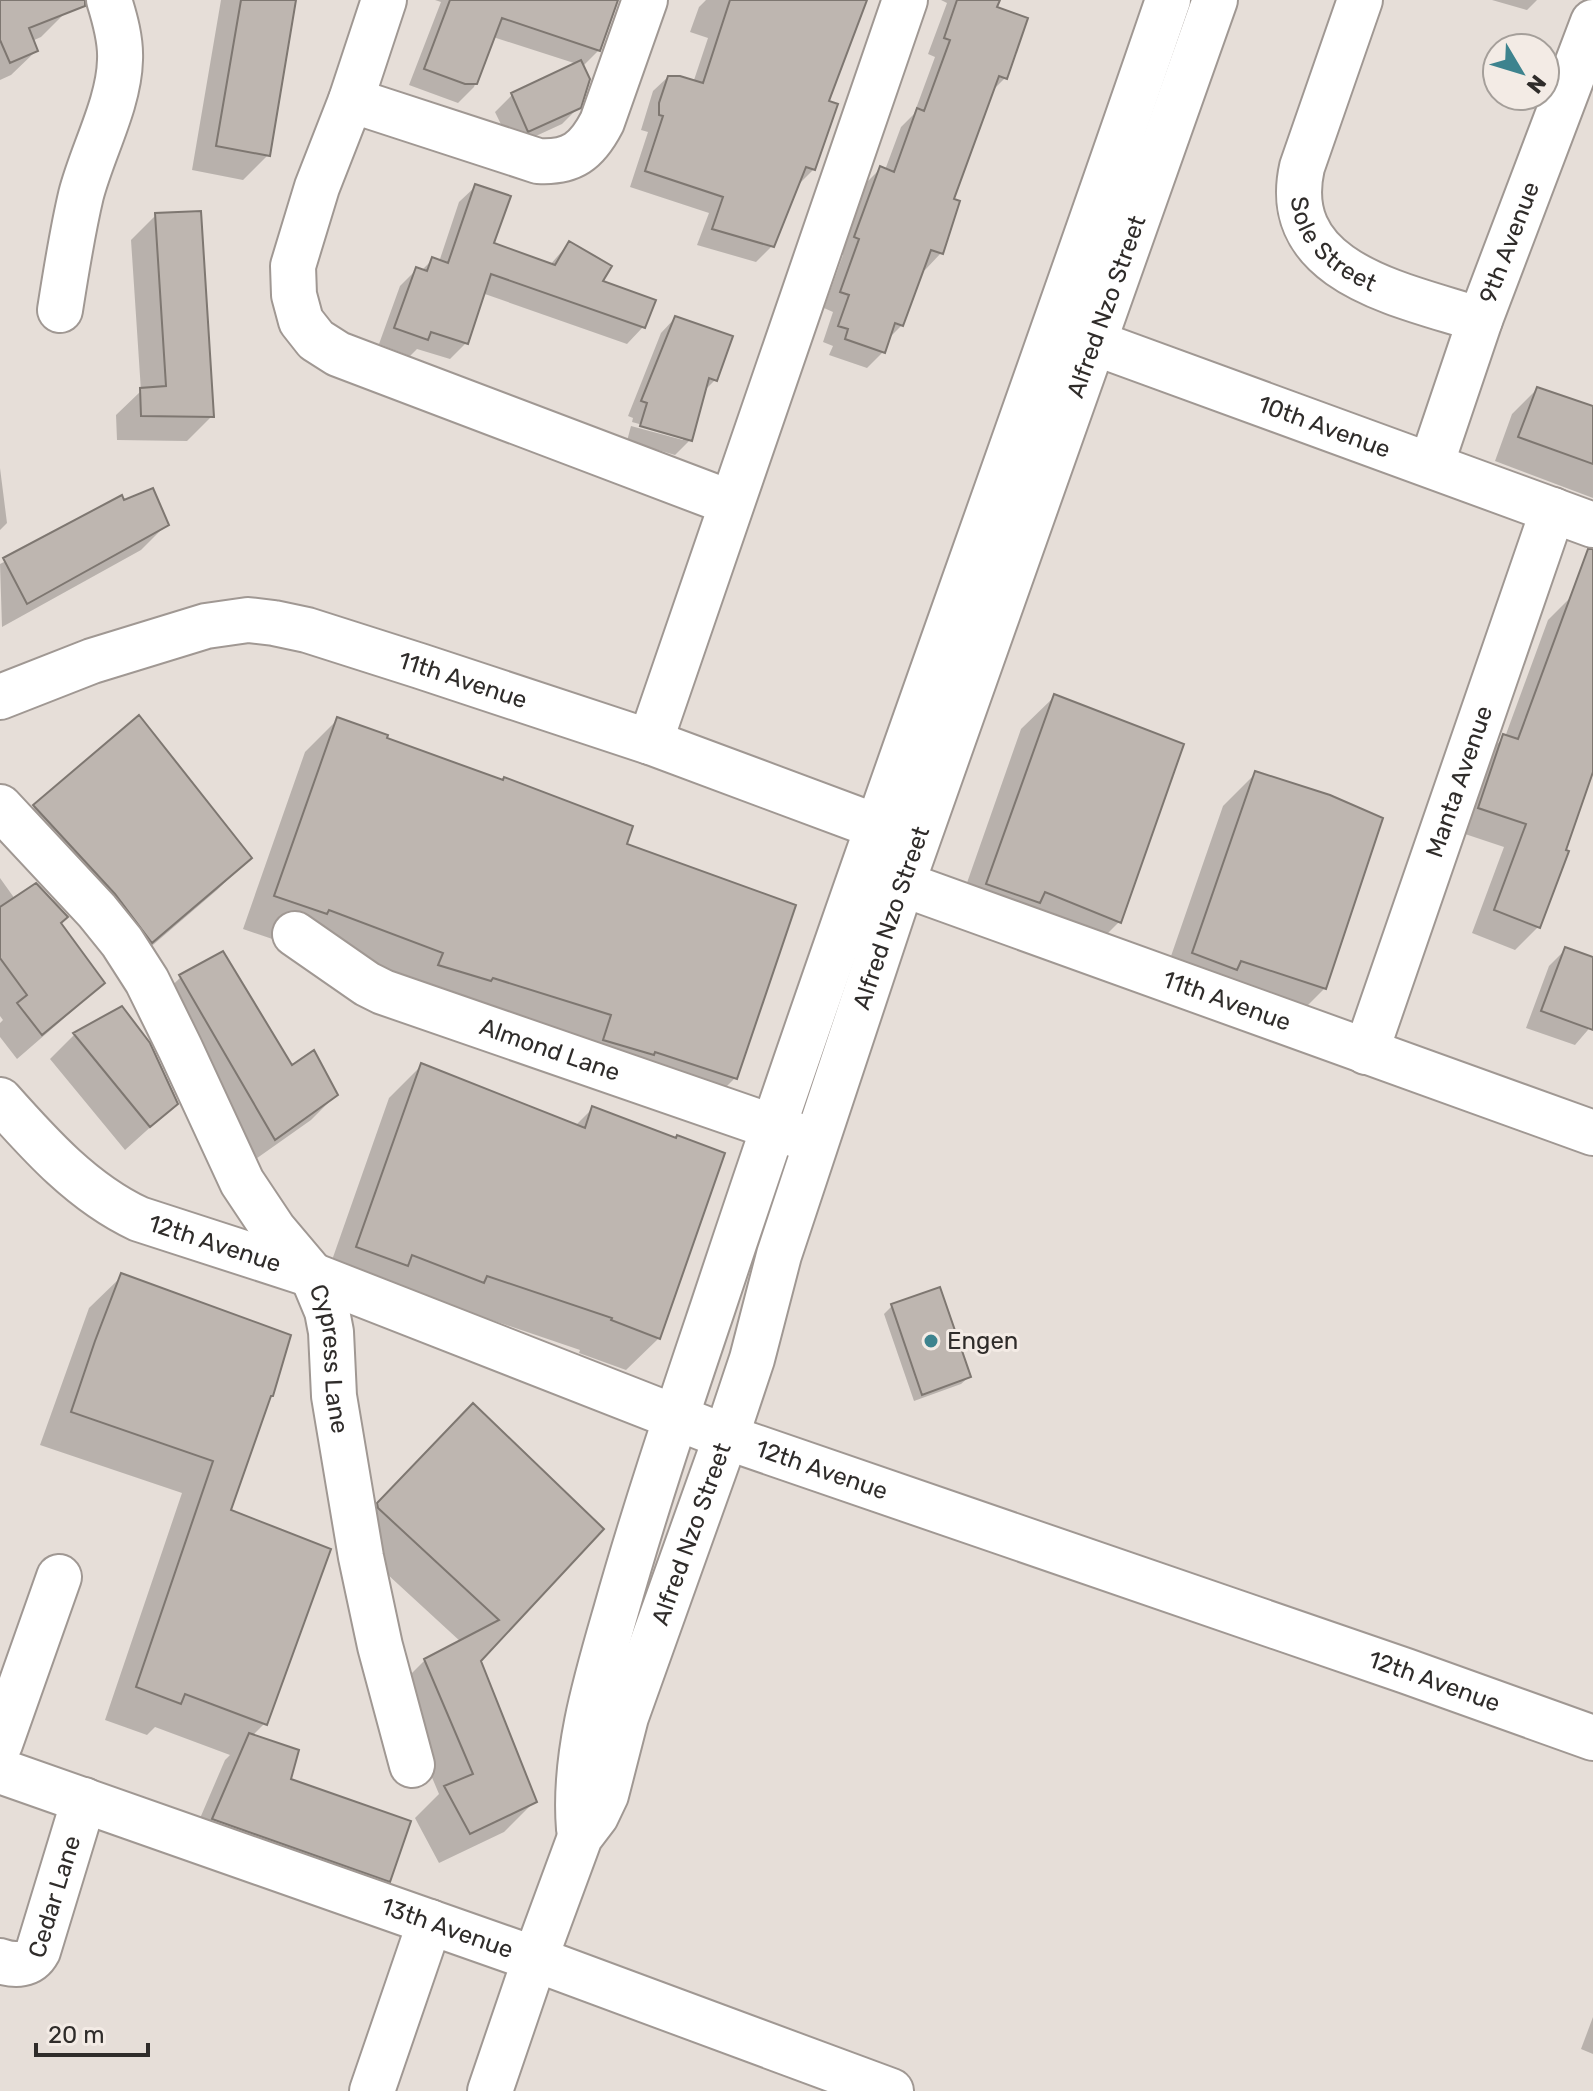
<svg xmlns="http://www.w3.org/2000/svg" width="1593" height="2091" viewBox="0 0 1593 2091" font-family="Rubik,sans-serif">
<rect width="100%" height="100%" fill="#e6ded8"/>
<path fill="#0003" d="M 0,0 L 62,0 L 66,12 L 41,37 L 32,41 L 36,51 L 11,75 L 0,80 Z
M 221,0 L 294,0 L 268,155 L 243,180 L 192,170 Z
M 435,0 L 616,0 L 599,50 L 582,67 L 579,107 L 562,124 L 512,147 L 495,112 L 512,95 L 577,64 L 493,37 L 474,87 L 458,103 L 409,85 L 441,2 Z
M 706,0 L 867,0 L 826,102 L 814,169 L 797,186 L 772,246 L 756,262 L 697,245 L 709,213 L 630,187 L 648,132 L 641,130 L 653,91 L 670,75 L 693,83 L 708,38 L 690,32 L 699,7 Z
M 941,0 L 997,0 L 995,8 L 1005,78 L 991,92 L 952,200 L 941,253 L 925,270 L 922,269 L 902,325 L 888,339 L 883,352 L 867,368 L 829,355 L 833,346 L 823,342 L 833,312 L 824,308 L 843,255 L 839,253 L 864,185 L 880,169 L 885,170 L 901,127 L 914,114 L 935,57 L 928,54 L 947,3 Z
M 1492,0 L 1537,0 L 1527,10 Z
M 476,186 L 491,244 L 550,265 L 569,243 L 600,282 L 643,327 L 627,344 L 482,293 L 466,343 L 450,359 L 417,349 L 410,356 L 379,344 L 400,286 L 417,269 L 421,271 L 432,260 L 439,262 L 459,202 Z
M 156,215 L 212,416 L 187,441 L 117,440 L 116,415 L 141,391 L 131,240 Z
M 675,318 L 715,380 L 703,392 L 690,440 L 675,455 L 627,441 L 631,426 L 683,440 L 683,436 L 632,422 L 633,418 L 628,416 L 661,333 Z
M 1537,389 L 1593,408 L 1593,498 L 1495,461 L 1512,414 Z
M 0,468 L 7,523 L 0,530 Z
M 123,502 L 166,525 L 141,550 L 2,627 L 0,564 Z
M 1571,597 L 1593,604 L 1593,767 L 1538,927 L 1515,950 L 1472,933 L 1504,847 L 1456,831 L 1480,759 L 1505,737 L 1548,620 Z
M 1054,697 L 1119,922 L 1086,955 L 955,917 L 1021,729 Z
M 139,717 L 250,858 L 217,890 L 119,974 L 83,927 L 2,839 L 34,807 Z
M 338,719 L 624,846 L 735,1078 L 702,1111 L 293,946 L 243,929 L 305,752 Z
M 1255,774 L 1325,988 L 1292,1021 L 1161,985 L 1223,806 Z
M 0,878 L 15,899 L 58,923 L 102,982 L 77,1007 L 17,1059 L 0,1037 L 0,1023 L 3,1020 L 0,1016 Z
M 1565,950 L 1593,959 L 1593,1024 L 1575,1045 L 1526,1028 L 1549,966 Z
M 181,977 L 291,1068 L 336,1095 L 311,1120 L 250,1163 L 156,1001 Z
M 122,1009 L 176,1104 L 125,1150 L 50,1059 L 74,1035 Z
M 422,1065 L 575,1126 L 593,1108 L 675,1140 L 659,1338 L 626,1370 L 579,1353 L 580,1350 L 456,1308 L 325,1280 L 389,1098 Z
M 122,1276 L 268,1399 L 228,1511 L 265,1723 L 252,1736 L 288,1780 L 389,1881 L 364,1905 L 189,1844 L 225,1760 L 230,1755 L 155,1727 L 147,1735 L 105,1720 L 182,1493 L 40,1445 L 89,1308 Z
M 892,1306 L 969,1377 L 961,1384 L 914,1401 L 884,1314 Z
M 443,1436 L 602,1529 L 479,1660 L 534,1802 L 504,1832 L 439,1863 L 415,1818 L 439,1794 L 395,1690 L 425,1660 L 461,1642 L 349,1539 L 348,1535 Z
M 1593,2017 L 1593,2054 L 1581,2049 Z"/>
<path fill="#beb6b0" stroke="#7e7771" stroke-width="2" d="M 0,0 L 85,0 L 85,6 L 29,28 L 38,51 L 10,63 L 0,40 Z
M 241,0 L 296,0 L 270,156 L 216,146 Z
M 450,0 L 618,0 L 600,51 L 502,18 L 477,84 L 465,84 L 424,69 Z
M 730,0 L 867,0 L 829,101 L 838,104 L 815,170 L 806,167 L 774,247 L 712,229 L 723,197 L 645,171 L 663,116 L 659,115 L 659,103 L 668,76 L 680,76 L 703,83 Z
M 957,0 L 1000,0 L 997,7 L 1028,18 L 1007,79 L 999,76 L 954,199 L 960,201 L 943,254 L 931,250 L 903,326 L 895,323 L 885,353 L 845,339 L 848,329 L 838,326 L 849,295 L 840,292 L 859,239 L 854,237 L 880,166 L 894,172 L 917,108 L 924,111 L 950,40 L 944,38 Z
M 581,60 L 590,79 L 581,108 L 528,132 L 511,93 Z
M 475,184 L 511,196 L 494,243 L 555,265 L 569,241 L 612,266 L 603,281 L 656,300 L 645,328 L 491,274 L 468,344 L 431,332 L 428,340 L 394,328 L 416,267 L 427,271 L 432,257 L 448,263 Z
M 201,211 L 214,417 L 141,416 L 140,388 L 166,386 L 155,213 Z
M 675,316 L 733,336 L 717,381 L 709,378 L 692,441 L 640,426 L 647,403 L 641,401 Z
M 1537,387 L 1593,406 L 1593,464 L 1518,437 Z
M 153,488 L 169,525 L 27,604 L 3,558 L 122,495 L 124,500 Z
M 1588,549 L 1593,549 L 1593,772 L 1566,850 L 1569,851 L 1540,928 L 1494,910 L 1526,824 L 1478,808 L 1503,734 L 1518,739 Z
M 1054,694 L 1184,744 L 1121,923 L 1045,892 L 1040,903 L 986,884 Z
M 139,715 L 252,858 L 152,943 L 115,894 L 33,805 Z
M 337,717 L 388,735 L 387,738 L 503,780 L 504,777 L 633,826 L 627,844 L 796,905 L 737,1079 L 655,1052 L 654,1055 L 603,1040 L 611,1015 L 493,978 L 491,981 L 438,965 L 443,953 L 329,910 L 327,914 L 274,896 Z
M 1255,771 L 1330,795 L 1383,818 L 1326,989 L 1241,961 L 1237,970 L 1192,953 Z
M 36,883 L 68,917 L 61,923 L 105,983 L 42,1035 L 17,1003 L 27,995 L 0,958 L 0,907 Z
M 1565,947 L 1593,957 L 1593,1030 L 1541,1011 Z
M 223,951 L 292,1065 L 314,1050 L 338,1095 L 275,1140 L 179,975 Z
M 122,1006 L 150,1043 L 178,1104 L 150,1127 L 73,1033 Z
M 421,1063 L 585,1128 L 592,1106 L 676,1138 L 677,1135 L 725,1153 L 660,1339 L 611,1320 L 612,1318 L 487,1276 L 484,1283 L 412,1255 L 408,1266 L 356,1247 Z
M 121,1273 L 291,1335 L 273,1396 L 271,1396 L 231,1510 L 331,1549 L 267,1725 L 185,1694 L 181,1704 L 136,1687 L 213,1461 L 71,1412 L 95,1341 Z
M 940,1287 L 971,1377 L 922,1395 L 891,1304 Z
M 473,1403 L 604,1529 L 481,1661 L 537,1802 L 470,1834 L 444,1786 L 473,1774 L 424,1659 L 499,1620 L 378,1508 L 377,1503 Z
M 249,1733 L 299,1750 L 291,1779 L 411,1821 L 390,1882 L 212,1819 Z"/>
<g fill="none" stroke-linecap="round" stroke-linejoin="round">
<g stroke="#a09893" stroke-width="48">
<g id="minor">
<path d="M 384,0 L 351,100 L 317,187 L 293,266 L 294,295 L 301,321 L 316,340 L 338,354 L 731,503"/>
<path id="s1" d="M 1360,0 L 1302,167 C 1278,274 1405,295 1480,320"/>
<path d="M 351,100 L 538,161 C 572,163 587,151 602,122 L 645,0"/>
<path d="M 60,310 C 66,272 72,233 81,195 C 92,152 119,104 120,60 C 121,40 115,19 109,0"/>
<path id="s2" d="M 1065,332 L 1593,525"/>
<path id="s3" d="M 1431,465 L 1480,320 L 1593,22"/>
<path id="s4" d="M 0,697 L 92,661 L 206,626 L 248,620 L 274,623 L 307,630 L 420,666 L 650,742 L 905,837"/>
<path d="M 650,742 L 905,0"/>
<path id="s5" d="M 0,807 L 97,911 L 122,942 L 147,981 L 180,1048 L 242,1182 L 274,1230 L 312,1275 L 327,1311 L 331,1332 L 334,1396 L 361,1557 L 380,1646 L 412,1765"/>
<path id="s6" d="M 875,874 L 1593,1133"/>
<path id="s7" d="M 295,934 L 367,984 L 383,992 L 799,1136"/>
<path id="s8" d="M 1366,1052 L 1553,510"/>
<path id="s9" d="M 0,1100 C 40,1145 83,1193 139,1219 L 312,1275 L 726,1437 L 1406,1671 L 1593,1738"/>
<path d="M 0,1744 L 59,1577"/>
<path id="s10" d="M 0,1771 L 535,1959 L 891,2091"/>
<path d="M 579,1829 C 573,1756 596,1680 616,1611 C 645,1508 679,1408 713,1307 C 858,869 1019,436 1168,0"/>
<path id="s11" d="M 0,1961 C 15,1966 30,1966 38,1951 L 84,1800"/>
<path d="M 372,2091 L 430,1922"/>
<path id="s12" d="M 490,2091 L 535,1959 L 580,1837 L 596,1816 L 606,1795 L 626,1717 L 726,1437 L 752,1359 L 779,1255 L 902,884 L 1215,0"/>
</g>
</g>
<use href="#minor" stroke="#fff" stroke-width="44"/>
</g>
<circle fill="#3d838e" stroke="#f3ebe5" stroke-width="3" cx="931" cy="1341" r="8"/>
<g text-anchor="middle" stroke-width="6" stroke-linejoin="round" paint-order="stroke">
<g font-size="24" fill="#2f2c2a" stroke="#f3ebe5">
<text dy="8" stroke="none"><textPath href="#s1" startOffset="268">Sole Street</textPath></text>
<text dy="8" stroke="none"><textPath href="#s3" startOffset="236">9th Avenue</textPath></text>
<text dy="8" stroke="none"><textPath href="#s12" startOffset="1890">Alfred Nzo Street</textPath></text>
<text dy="8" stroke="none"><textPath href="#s2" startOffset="276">10th Avenue</textPath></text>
<text dy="8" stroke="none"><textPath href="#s4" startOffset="484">11th Avenue</textPath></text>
<text dy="8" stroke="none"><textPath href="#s8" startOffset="286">Manta Avenue</textPath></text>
<text dy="8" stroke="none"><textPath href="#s12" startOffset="1242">Alfred Nzo Street</textPath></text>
<text dy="8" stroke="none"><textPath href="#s6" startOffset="374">11th Avenue</textPath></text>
<text dy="8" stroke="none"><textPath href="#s7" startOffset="282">Almond Lane</textPath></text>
<text dy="8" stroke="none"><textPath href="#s9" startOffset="264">12th Avenue</textPath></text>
<text dy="8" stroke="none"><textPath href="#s5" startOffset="654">Cypress Lane</textPath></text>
<text dy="8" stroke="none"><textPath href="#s9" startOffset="912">12th Avenue</textPath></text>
<text dy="8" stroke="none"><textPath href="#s12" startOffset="594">Alfred Nzo Street</textPath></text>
<text dy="8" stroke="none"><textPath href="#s9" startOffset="1560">12th Avenue</textPath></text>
<text dy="8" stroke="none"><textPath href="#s11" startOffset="100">Cedar Lane</textPath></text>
<text dy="8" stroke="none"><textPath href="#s10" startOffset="474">13th Avenue</textPath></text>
</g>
<g font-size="24" fill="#2f2c2a" stroke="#f3ebe5" text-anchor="start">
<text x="947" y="1349">Engen</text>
</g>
</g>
<g transform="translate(1521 72) rotate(128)"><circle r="38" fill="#f3ebe5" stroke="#a59f9a" stroke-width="2"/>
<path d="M0-6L14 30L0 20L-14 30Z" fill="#3d838e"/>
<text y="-12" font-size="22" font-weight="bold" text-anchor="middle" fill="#2f2c2a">N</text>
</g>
<path d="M36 2043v12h112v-12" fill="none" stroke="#2f2c2a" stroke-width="4"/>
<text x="48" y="2043" font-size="24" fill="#2f2c2a" stroke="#f3ebe5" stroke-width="6" paint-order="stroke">20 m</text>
</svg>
